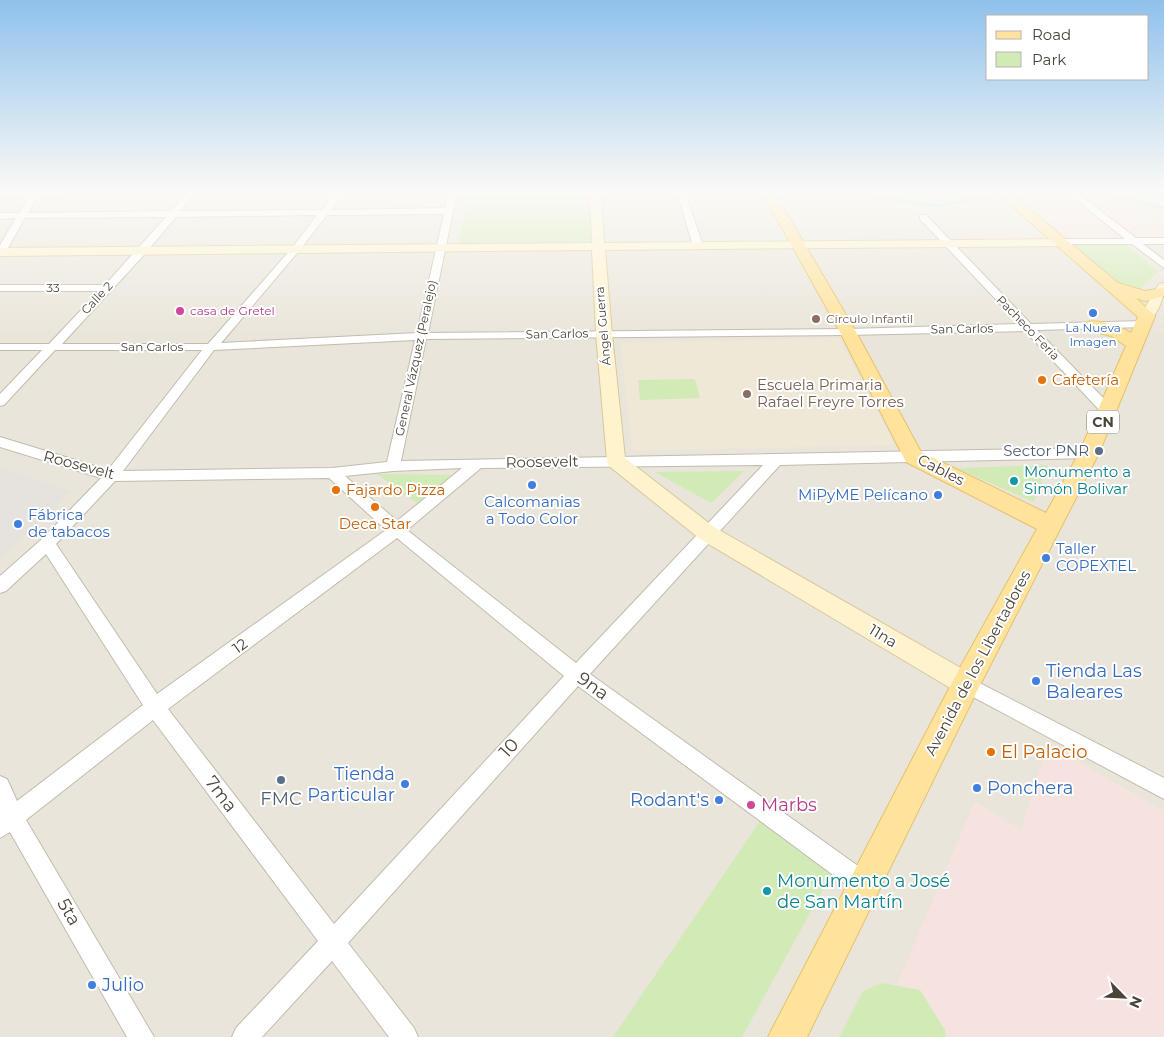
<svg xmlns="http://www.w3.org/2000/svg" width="1164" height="1037" viewBox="0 0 1164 1037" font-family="Montserrat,sans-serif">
<rect width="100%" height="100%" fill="#f6f3ec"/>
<path fill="#eae5da" d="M 0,192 L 1164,192 L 1164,1037 L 0,1037 Z"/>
<path fill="#e6e2dd" d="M 0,467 L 72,491 L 0,557 Z"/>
<path fill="#efe8d6" d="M 839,338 L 894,445 L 633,451 L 620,343 Z"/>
<path fill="#f6e3e0" d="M 1102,197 L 1146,214 L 1164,227 L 1164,239 L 1067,240 L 1021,198 Z
M 1048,744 L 1164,811 L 1164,1037 L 875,1037 L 975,801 L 1021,830 Z"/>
<path fill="#d2eab5" d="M 470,192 L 591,192 L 593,243 L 458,244 Z
M 1126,244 L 1158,272 L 1141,288 L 1120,283 L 1074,245 Z
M 695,379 L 700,398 L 640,400 L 638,380 Z
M 1048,465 L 1034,502 L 956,468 Z
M 744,471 L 711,503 L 655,472 Z
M 377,474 L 457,475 L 418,504 Z
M 769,808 L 838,862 L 742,1037 L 613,1037 Z
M 882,983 L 920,990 L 945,1030 L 946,1037 L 839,1037 L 863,991 Z"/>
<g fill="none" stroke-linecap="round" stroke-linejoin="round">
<path stroke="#a9d4f2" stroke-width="3" d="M 859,192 L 881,198 L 937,206 L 991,196 L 1101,193 L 1164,208"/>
<g stroke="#c2bbae" stroke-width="2">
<path id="street" d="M 32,192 L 40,192 L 28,213 L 171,211 L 188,192 L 196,192 L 180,211 L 322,210 L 336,192 L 344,192 L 331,210 L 445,208 L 449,192 L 457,192 L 428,333 L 848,329 L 1019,324 L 920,219 L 920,215 L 926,215 L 1031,324 L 1144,321 L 1150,324 L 1144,327 L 1037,330 L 1113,408 L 1114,411 L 1108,415 L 1103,414 L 1025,331 L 848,335 L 426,339 L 401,461 L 1089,448 L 1094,450 L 1096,453 L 1094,456 L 1089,458 L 780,465 L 590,674 L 872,876 L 875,884 L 872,892 L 864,895 L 856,892 L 578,686 L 348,943 L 414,1028 L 418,1037 L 389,1037 L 332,961 L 262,1037 L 232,1037 L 236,1028 L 318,941 L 153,720 L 26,820 L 154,1037 L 127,1037 L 10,832 L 0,838 L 0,776 L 7,779 L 17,801 L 143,705 L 46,554 L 6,591 L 0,593 L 0,576 L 42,539 L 101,478 L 0,447 L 0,437 L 108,470 L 202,350 L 55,350 L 4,405 L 0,406 L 0,394 L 42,350 L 0,350 L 0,344 L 49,344 L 99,291 L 0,291 L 0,285 L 105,285 L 166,217 L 25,218 L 5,253 L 0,256 L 0,245 L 16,218 L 0,219 L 0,213 L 19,213 ZM 444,214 L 417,333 L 221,343 L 298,252 L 327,215 ZM 317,215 L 292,248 L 208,344 L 62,344 L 142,257 L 176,217 ZM 415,340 L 387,462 L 332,468 L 123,471 L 214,350 ZM 763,465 L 576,663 L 407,530 L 481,468 ZM 462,468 L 397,521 L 345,476 L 393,471 ZM 329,478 L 386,530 L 157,694 L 56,544 L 115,481 ZM 397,538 L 564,676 L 334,924 L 168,709 Z
M 677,192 L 685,192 L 703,246 L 701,248 L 698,249 L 693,246 Z
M 1067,192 L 1076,192 L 1136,238 L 1164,238 L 1164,244 L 1143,244 L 1164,260 L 1164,268 L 1132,244 L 1058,244 L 1056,242 L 1061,239 L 1125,239 Z
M 966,676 L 1164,778 L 1164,799 L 960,690 L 957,684 L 960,678 Z"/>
</g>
<g stroke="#d6c79b" stroke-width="2">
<path id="secondary" d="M 0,192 L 71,192 L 65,195 L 0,198 Z
M 590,192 L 601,192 L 604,243 L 1065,239 L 1067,242 L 1065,245 L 1061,246 L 605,250 L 612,334 L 625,458 L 714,527 L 975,676 L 978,684 L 975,692 L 966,695 L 957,692 L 700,539 L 609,466 L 607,461 L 596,334 L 592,250 L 0,256 L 0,248 L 592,243 Z
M 1164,283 C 1164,298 1161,306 1152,319 L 1142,319 L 1140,316 L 1159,284 Z"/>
</g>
<g stroke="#e6c16a" stroke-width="2">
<path id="primary" d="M 762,192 L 774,192 L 856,332 L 921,452 L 1046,513 L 1079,453 L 1126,346 L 1111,336 L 1087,330 L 1085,326 L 1087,322 C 1100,319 1120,326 1131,333 L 1138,317 L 996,192 L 1009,192 L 1118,283 L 1145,291 L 1164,288 L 1164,296 L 1145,301 L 1136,298 L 1155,316 L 1099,453 L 976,693 L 807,1037 L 768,1037 L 956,675 L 1037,529 L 906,462 L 840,332 Z"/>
</g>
<use href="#street" fill="#fff" fill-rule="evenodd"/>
<use href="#secondary" fill="#fff3cd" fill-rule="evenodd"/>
<use href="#primary" fill="#ffe39c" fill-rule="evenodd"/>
</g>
<linearGradient id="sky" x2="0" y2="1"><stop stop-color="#8fc1ec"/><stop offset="0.57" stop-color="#fbfaf6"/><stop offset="1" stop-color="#fbfaf6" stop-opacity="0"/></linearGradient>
<rect width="1164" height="337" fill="url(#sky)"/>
<g fill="#d1479c" stroke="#fff" stroke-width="2">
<circle cx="180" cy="311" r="5"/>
<circle cx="751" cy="805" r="5"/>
</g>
<g fill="#3f7fe0" stroke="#fff" stroke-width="2">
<circle cx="1093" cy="313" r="5"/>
<circle cx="532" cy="485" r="5"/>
<circle cx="938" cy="495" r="5"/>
<circle cx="18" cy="524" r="5"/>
<circle cx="1046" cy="558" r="5"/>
<circle cx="1036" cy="681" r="5"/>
<circle cx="405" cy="784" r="5"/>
<circle cx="977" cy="788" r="5"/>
<circle cx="719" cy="800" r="5"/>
<circle cx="92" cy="985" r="5"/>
</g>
<g fill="#8d6e63" stroke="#fff" stroke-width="2">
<circle cx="816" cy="319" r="5"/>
<circle cx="747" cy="394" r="5"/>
</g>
<g fill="#e8710a" stroke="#fff" stroke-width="2">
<circle cx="1042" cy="380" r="5"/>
<circle cx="336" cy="490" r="5"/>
<circle cx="375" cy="507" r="5"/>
<circle cx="991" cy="752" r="5"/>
</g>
<g fill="#5c6f8a" stroke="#fff" stroke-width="2">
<circle cx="1099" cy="451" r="5"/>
<circle cx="281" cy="780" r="5"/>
</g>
<g fill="#0f9aa8" stroke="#fff" stroke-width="2">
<circle cx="1014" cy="481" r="5"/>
<circle cx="767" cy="891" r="5"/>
</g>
<g text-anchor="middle" stroke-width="4" stroke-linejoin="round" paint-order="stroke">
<g font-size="12" fill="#4b4439" stroke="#fff">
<text x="53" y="292">33</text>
<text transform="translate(97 298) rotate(-47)" y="4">Calle 2</text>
<text transform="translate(603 326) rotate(-95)" y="4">Ángel Guerra</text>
<text transform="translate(1028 328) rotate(46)" y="4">Pacheco Feria</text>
<text transform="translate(962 329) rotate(-1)" y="4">San Carlos</text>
<text transform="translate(557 334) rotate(-1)" y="4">San Carlos</text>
<text x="152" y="351">San Carlos</text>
<text transform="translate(416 358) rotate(-78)" y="4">General Vázquez (Peralejo)</text>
</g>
<g font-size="12" fill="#b23c85" stroke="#fff" text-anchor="start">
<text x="190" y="315">casa de Gretel</text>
</g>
<g font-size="12" fill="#785e54" stroke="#fff" text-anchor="start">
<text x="826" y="323">Círculo Infantil</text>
</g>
<g font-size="12" fill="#366cbe" stroke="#fff">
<text x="1093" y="332">La Nueva<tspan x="1093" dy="14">Imagen</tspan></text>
</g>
<rect fill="#fff" stroke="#817c74" stroke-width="1" x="1087" y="410.5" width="32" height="23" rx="4"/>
<g font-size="14" font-weight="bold" fill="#4b4439">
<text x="1103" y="427">CN</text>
</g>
<g font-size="15" fill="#c56008" stroke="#fff" text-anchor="start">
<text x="1052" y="385">Cafetería</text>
<text x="346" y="495">Fajardo Pizza</text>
<text x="375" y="529" text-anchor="middle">Deca Star</text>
</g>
<g font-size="15" fill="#785e54" stroke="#fff" text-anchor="start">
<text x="757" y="390">Escuela Primaria<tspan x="757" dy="17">Rafael Freyre Torres</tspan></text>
</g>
<g font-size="15" fill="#4e5e75" stroke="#fff" text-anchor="end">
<text x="1089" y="456">Sector PNR</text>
</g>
<g font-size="15" fill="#4b4439" stroke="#fff">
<text transform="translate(542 462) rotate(-1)" y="5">Roosevelt</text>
<text transform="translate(79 465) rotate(15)" y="5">Roosevelt</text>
<text transform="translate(941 470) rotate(27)" y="5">Cables</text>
<text transform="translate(883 636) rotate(31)" y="5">11na</text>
<text transform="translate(240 646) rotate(-36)" y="5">12</text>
<text transform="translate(978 663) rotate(-62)" y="5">Avenida de los Libertadores</text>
</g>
<g font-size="15" fill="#0d838f" stroke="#fff" text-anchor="start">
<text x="1024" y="477">Monumento a<tspan x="1024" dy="17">Simón Bolivar</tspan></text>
</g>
<g font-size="15" fill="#366cbe" stroke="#fff" text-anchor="start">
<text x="928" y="500" text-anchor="end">MiPyME Pelícano</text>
<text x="532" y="507" text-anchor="middle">Calcomanias<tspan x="532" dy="17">a Todo Color</tspan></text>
<text x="28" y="520">Fábrica<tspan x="28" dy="17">de tabacos</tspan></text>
<text x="1056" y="554">Taller<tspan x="1056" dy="17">COPEXTEL</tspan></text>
</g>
<g font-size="18" fill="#366cbe" stroke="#fff" text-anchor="start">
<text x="1046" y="677">Tienda Las<tspan x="1046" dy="21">Baleares</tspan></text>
<text x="395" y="780" text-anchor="end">Tienda<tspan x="395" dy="21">Particular</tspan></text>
<text x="987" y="794">Ponchera</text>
<text x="709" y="806" text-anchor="end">Rodant's</text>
<text x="102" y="991">Julio</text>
</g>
<g font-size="18" fill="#4b4439" stroke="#fff">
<text transform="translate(593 686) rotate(36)" y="6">9na</text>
<text transform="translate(509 748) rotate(-48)" y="6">10</text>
<text transform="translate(221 794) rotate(53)" y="6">7ma</text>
<text transform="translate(69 912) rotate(60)" y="6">5ta</text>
</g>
<g font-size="18" fill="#c56008" stroke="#fff" text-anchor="start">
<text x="1001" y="758">El Palacio</text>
</g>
<g font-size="18" fill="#4e5e75" stroke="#fff">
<text x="281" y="805">FMC</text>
</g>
<g font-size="18" fill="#b23c85" stroke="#fff" text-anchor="start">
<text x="761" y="811">Marbs</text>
</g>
<g font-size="18" fill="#0d838f" stroke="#fff" text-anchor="start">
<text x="777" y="887">Monumento a José<tspan x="777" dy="21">de San Martín</tspan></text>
</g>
</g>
<rect x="986" y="15" width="162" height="65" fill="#ffffff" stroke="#b7b4b0"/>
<rect x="996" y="31" width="25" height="8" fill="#ffe39c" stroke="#b7b4b0"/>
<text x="1032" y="40" font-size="15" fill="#4b4439">Road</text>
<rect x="996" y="52" width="25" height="15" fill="#d2eab5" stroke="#b7b4b0"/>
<text x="1032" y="65" font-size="15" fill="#4b4439">Park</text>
<g transform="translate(1124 997) rotate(114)" stroke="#ffffff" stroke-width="4" paint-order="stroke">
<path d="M0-4L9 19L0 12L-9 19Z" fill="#4b4439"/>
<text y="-8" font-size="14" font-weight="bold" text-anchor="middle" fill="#4b4439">N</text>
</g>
</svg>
